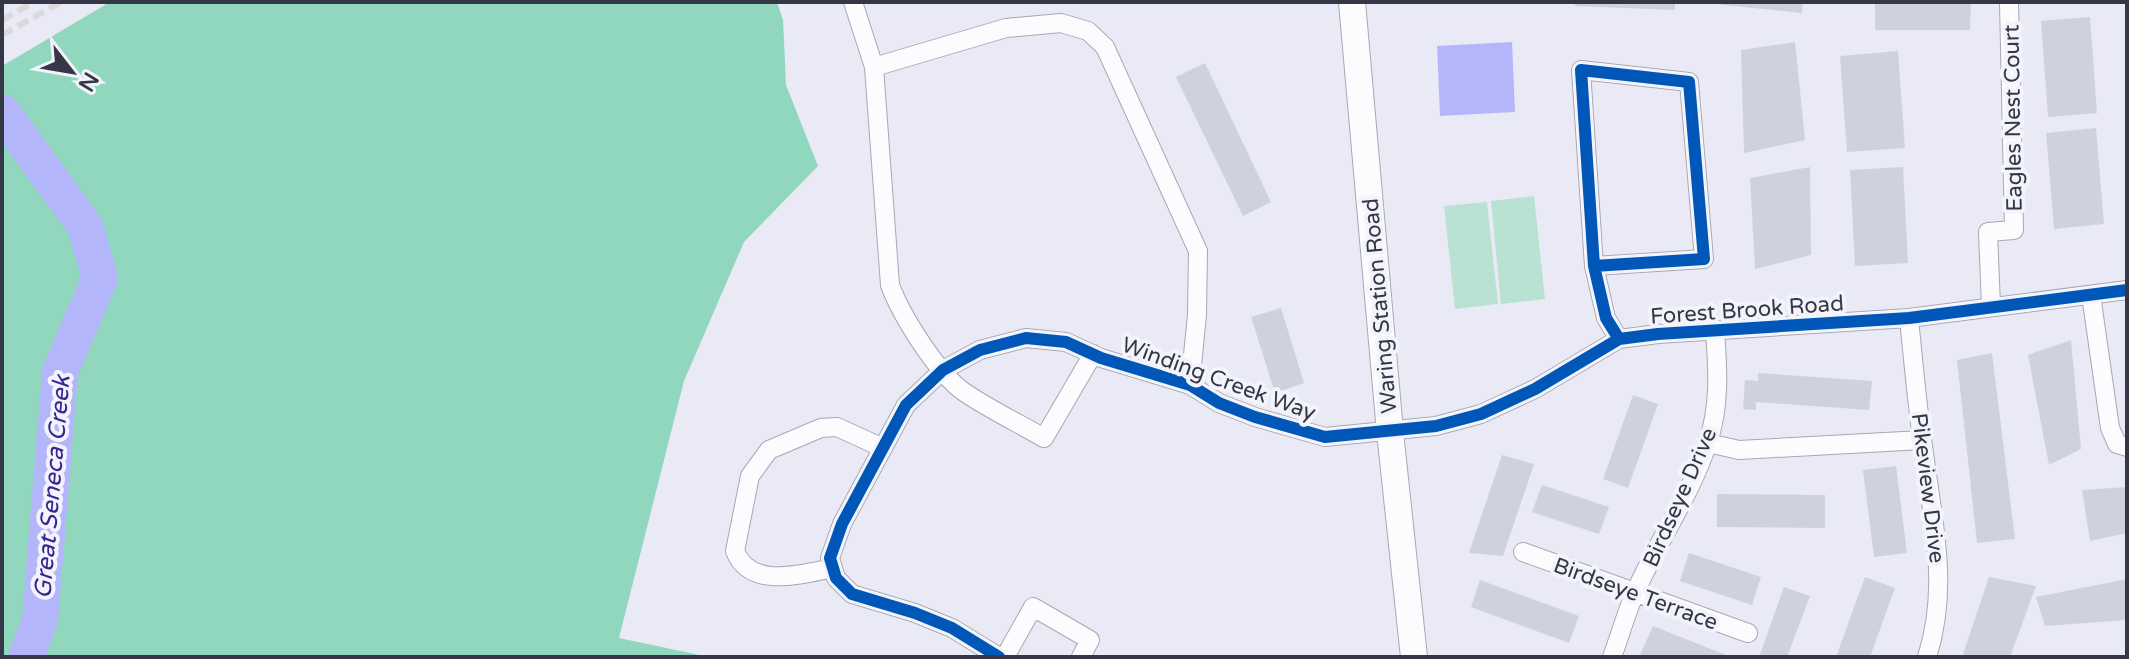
<svg xmlns="http://www.w3.org/2000/svg" width="2129" height="659" viewBox="0 0 2129 659" font-family="'Varela Round',sans-serif">
<rect width="100%" height="100%" fill="#e9eaf5"/>
<path fill="#bae2d3" d="M 1534,196 L 1545,299 L 1501,304 L 1491,201 Z
M 1487,202 L 1498,304 L 1455,309 L 1444,206 Z"/>
<path fill="#91d7be" d="M 110,2 L 777,2 L 783,20 L 786,85 L 818,166 L 744,242 L 684,381 L 619,638 L 709,657 L 2,657 L 2,66 Z"/>
<path fill="#b4b6fb" d="M 1512,42 L 1515,112 L 1440,116 L 1437,46 Z"/>
<g fill="none" stroke-linecap="round" stroke-linejoin="round">
<path stroke="#b4b6fb" stroke-width="36" d="M 2,112 L 85,226 L 100,278 L 60,372 L 40,620 L 26,657"/>
</g>
<path fill="#cfd2dd" d="M 1575,2 L 1675,2 L 1675,10 L 1575,6 Z
M 1716,2 L 1803,2 L 1802,13 L 1716,4 Z
M 1875,2 L 1971,2 L 1970,30 L 1875,30 Z
M 2090,17 L 2097,113 L 2048,117 L 2041,21 Z
M 1795,42 L 1805,140 L 1744,153 L 1741,50 Z
M 1898,51 L 1905,148 L 1847,152 L 1840,56 Z
M 1205,63 L 1271,202 L 1243,216 L 1176,77 Z
M 2096,128 L 2104,224 L 2054,229 L 2046,133 Z
M 1810,167 L 1811,255 L 1755,269 L 1750,178 Z
M 1903,167 L 1908,263 L 1855,266 L 1850,170 Z
M 1281,308 L 1304,383 L 1275,393 L 1251,317 Z
M 2071,340 L 2081,449 L 2049,465 L 2028,355 Z
M 1992,353 L 2015,539 L 1977,543 L 1957,360 Z
M 1758,373 L 1872,381 L 1869,410 L 1756,402 L 1756,410 L 1743,409 L 1745,380 L 1758,381 Z
M 1633,395 L 1658,404 L 1628,488 L 1603,479 Z
M 1502,455 L 1534,464 L 1503,556 L 1469,553 Z
M 1896,466 L 1907,553 L 1874,557 L 1863,470 Z
M 1542,485 L 1609,507 L 1599,534 L 1532,512 Z
M 2127,487 L 2127,533 L 2090,541 L 2082,490 Z
M 1717,494 L 1825,495 L 1825,528 L 1717,527 Z
M 1689,553 L 1761,577 L 1752,605 L 1680,581 Z
M 1865,577 L 1895,588 L 1870,657 L 1836,657 Z
M 1989,577 L 2036,586 L 2010,657 L 1962,657 Z
M 2127,579 L 2127,620 L 2045,626 L 2036,597 Z
M 1480,580 L 1579,616 L 1569,643 L 1471,607 Z
M 1784,587 L 1810,596 L 1787,657 L 1759,657 Z
M 1653,626 L 1731,657 L 1639,657 Z"/>
<g fill="none" stroke-linecap="round" stroke-linejoin="round">
<g stroke="#a7a8b4" stroke-width="20">
<path id="street" d="M 853,2 L 874,67 L 890,285 C 901,315 937,373 964,392 C 989,409 1018,423 1044,438 L 1093,354
M 874,67 L 1006,28 L 1061,23 L 1088,31 L 1105,47 L 1198,251 L 1197,315 L 1190,385
M 1594,266 L 1704,259 L 1689,82 L 1581,70 L 1594,266 L 1606,318 L 1619,339
M 2091,295 L 2110,428 L 2117,444 L 2127,447
M 1991,306 L 1988,232 L 2014,230 L 2009,2
M 1909,318 C 1913,360 1917,403 1923,446 C 1932,517 1950,586 1927,657
M 1708,443 L 1739,450 L 1922,440
M 1523,552 L 1748,633
M 833,568 C 802,574 750,590 735,551 L 750,476 L 769,450 L 821,428 L 837,427 L 883,448
M 999,657 L 952,628 L 915,613 L 852,594 L 836,578 L 830,558 L 842,524 L 906,405 L 943,370 L 980,350 L 1026,338 L 1066,342 L 1101,358 L 1190,385 L 1219,403 L 1255,417 L 1325,437 L 1436,426 L 1481,414 L 1535,389 L 1619,339 L 1658,334 L 1909,318 L 2127,290
M 1005,657 L 1033,607 L 1090,640 L 1081,657
M 1612,657 C 1620,636 1626,613 1635,593 C 1657,542 1691,495 1708,442 C 1720,406 1718,369 1715,332"/>
</g>
<g stroke="#a7a8b4" stroke-width="28">
<path id="secondary" d="M 1352,2 L 1390,432 L 1414,657"/>
</g>
<use href="#street" stroke="#fcfcfe" stroke-width="18"/>
<use href="#secondary" stroke="#fcfcfe" stroke-width="26"/>
<path stroke="#dadadd" stroke-width="6" stroke-dasharray="12 6" stroke-linecap="butt" d="M 2,20 L 34,2
M 2,35 L 61,2"/>
<g stroke="#f2f3fb" stroke-width="17">
<path id="cycleway" d="M 1594,266 L 1704,259 L 1689,82 L 1581,70 L 1594,266 L 1606,318 L 1619,339
M 999,657 L 952,628 L 915,613 L 852,594 L 836,578 L 830,558 L 842,524 L 906,405 L 943,370 L 980,350 L 1026,338 L 1066,342 L 1101,358 L 1190,385 L 1219,403 L 1255,417 L 1325,437 L 1436,426 L 1481,414 L 1535,389 L 1619,339 L 1658,334 L 1909,318 L 2127,290"/>
</g>
<use href="#cycleway" stroke="#0057b8" stroke-width="12"/>
</g>
<g text-anchor="middle" stroke-width="8" stroke-linejoin="round" paint-order="stroke">
<g font-size="22" fill="#363746" stroke="#f2f3fb">
<text transform="translate(2012 118) rotate(-91)" y="8">Eagles Nest Court</text>
<text transform="translate(1379 306) rotate(-95)" y="8">Waring Station Road</text>
<text transform="translate(1747 309) rotate(-4)" y="8">Forest Brook Road</text>
<text transform="translate(1219 378) rotate(20)" y="8">Winding Creek Way</text>
<text transform="translate(1929 488) rotate(83)" y="8">Pikeview Drive</text>
<text transform="translate(1679 497) rotate(-66)" y="8">Birdseye Drive</text>
<text transform="translate(1636 593) rotate(20)" y="8">Birdseye Terrace</text>
</g>
<g font-size="24" font-style="italic" fill="#372591" stroke="#f2f3fb">
<text transform="translate(52 487) rotate(-85)" y="8">Great Seneca Creek</text>
</g>
</g>
<rect width="2129" height="659" fill="none" stroke="#363746" stroke-width="8"/>
<g transform="translate(72 72) rotate(121)" stroke="#f2f3fb" stroke-width="6" paint-order="stroke">
<path d="M0-6L14 30L0 20L-14 30Z" fill="#363746"/>
<text y="-12" font-size="22" font-weight="bold" text-anchor="middle" fill="#363746">N</text>
</g>
</svg>
